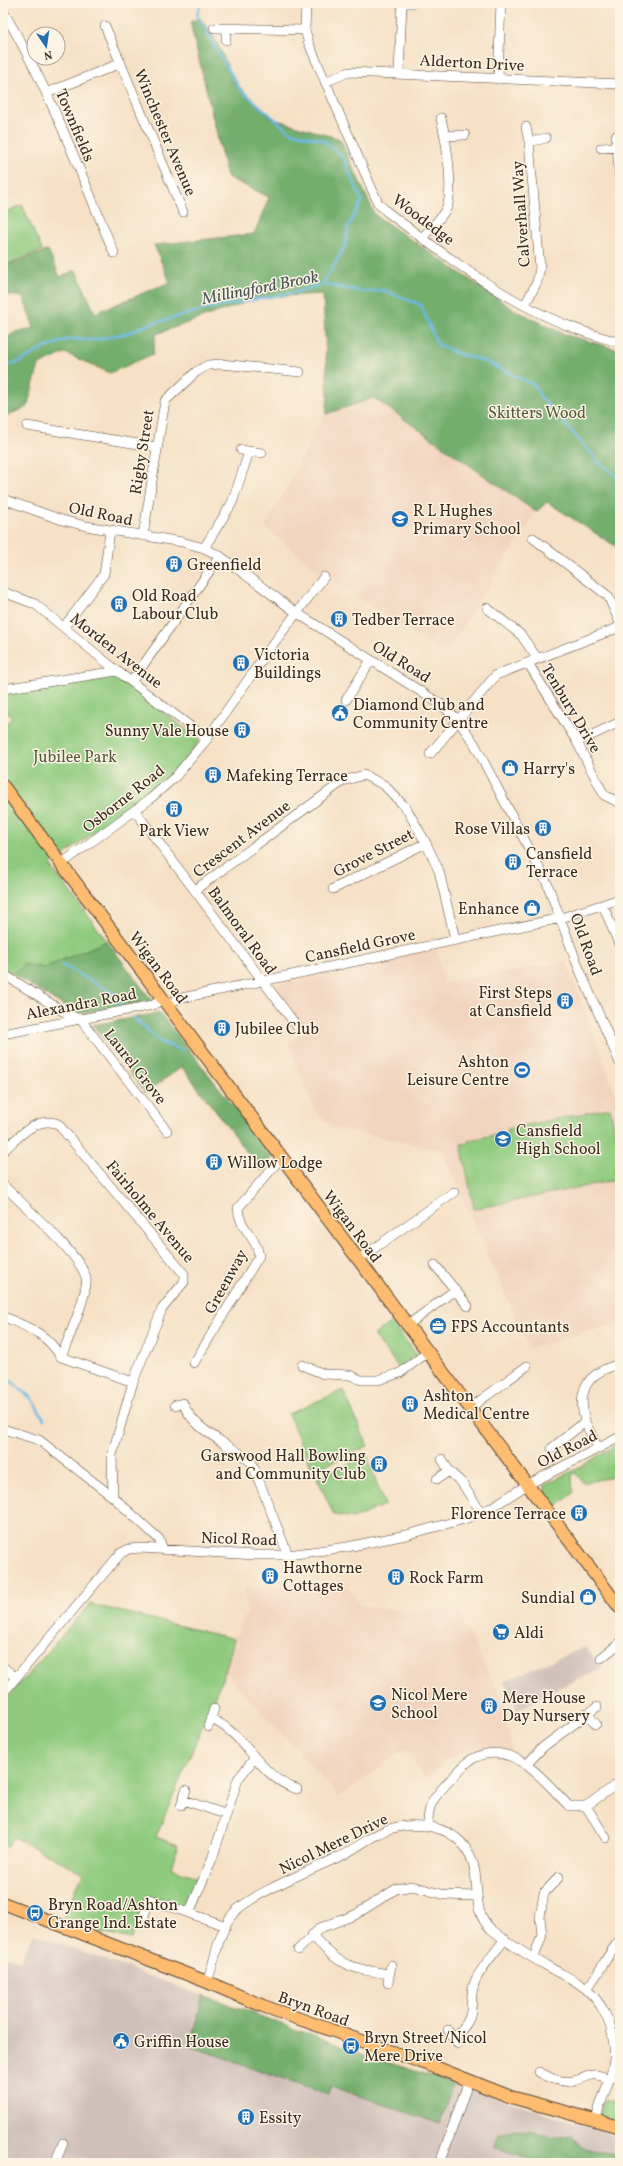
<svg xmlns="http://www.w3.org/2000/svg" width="623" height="2166" viewBox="0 0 623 2166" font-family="Vollkorn,serif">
<rect width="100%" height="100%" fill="#fcf5e5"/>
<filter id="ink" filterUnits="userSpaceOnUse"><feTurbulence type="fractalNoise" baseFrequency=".025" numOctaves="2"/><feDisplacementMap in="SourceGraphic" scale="8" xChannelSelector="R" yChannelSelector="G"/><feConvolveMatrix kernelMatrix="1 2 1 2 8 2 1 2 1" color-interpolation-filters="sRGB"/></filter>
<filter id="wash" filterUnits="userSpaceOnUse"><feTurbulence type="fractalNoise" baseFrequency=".012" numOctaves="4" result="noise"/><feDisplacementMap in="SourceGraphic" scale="16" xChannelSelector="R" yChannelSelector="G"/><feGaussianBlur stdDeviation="0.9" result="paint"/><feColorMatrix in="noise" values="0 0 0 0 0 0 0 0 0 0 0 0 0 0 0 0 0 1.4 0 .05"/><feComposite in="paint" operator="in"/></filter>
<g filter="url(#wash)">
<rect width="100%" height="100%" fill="#f6e1c6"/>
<path fill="#f2d4be" d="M 374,398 L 536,512 L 445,654 L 325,576 L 265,527 L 326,414 Z
M 436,948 L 444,983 L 566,962 L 620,1105 L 620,1323 L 529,1348 L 442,1151 L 332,1127 L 315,1111 L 288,1043 L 306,1030 L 271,985 Z
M 348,1586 L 360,1605 L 399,1611 L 457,1610 L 510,1715 L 505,1717 L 512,1750 L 478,1747 L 448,1759 L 425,1779 L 405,1749 L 339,1797 L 225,1672 L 234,1639 L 247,1612 L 245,1587 Z"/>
<path fill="#cfc0ba" d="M 585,1647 L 603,1667 L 598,1671 L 546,1693 L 517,1711 L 504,1681 Z
M 34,1934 L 368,2056 L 620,2137 L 620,2163 L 3,2163 L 3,1955 L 19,1961 Z"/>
<path fill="#8fca7e" stroke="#657a4e" d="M 22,205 L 42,250 L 6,265 L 3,259 L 3,213 Z
M 115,676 L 130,685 L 200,741 L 171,776 L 50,865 L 107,941 L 44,968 L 23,964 L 13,974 L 3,968 L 3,726 L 12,718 L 3,706 L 3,696 L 17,691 Z
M 610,1108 L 620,1156 L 620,1179 L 474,1209 L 461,1144 L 469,1143 L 469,1140 L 500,1134 L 501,1136 L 508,1135 L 507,1129 Z
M 391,1322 L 417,1355 L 399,1368 L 374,1335 Z
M 343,1390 L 368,1446 L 313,1471 L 288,1414 Z
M 620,1442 L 620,1475 L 583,1483 L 576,1473 L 572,1475 L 573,1493 L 557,1506 L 545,1492 L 545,1484 L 577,1469 Z
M 367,1456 L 385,1505 L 355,1518 L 334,1515 L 317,1478 Z
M 90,1604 L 234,1639 L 225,1672 L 156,1837 L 178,1845 L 171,1868 L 202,1879 L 188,1910 L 147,1898 L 131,1939 L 61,1925 L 83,1873 L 14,1837 L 8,1847 L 3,1846 L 3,1703 Z
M 604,2100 L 620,2104 L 620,2124 L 598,2119 Z"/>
<path fill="#73ae6d" stroke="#576c46" d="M 200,18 L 215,39 L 235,82 L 271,118 L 340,139 L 375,215 L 513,309 L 566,335 L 620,350 L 620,549 L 547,502 L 536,512 L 374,398 L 326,414 L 328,398 L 323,294 L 261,297 L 156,334 L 153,354 L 110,373 L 65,353 L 39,365 L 27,407 L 3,417 L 3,340 L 16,332 L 34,328 L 23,297 L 3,294 L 3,267 L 48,250 L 60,277 L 76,270 L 95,313 L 170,282 L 154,245 L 254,234 L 269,197 L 227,177 L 190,22 Z
M 107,941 L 152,1001 L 77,1014 L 13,974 L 23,964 L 44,968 Z
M 160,1013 L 273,1156 L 261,1171 L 182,1067 L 145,1093 L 93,1025 Z
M 203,1995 L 368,2056 L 453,2083 L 440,2124 L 331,2086 L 328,2094 L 190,2046 Z
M 514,2130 L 532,2131 L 555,2137 L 571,2134 L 581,2147 L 603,2153 L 620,2155 L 620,2163 L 543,2163 L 494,2147 L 498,2134 Z"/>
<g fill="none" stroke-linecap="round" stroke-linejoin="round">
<path stroke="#69b9e4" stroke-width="2.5" d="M 201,3 L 197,15 L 240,89 L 290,132 L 323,140 L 343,157 L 362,201 L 348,227 L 345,246 L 323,284
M 3,366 L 17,363 L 42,349 L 69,339 L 94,340 L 128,333 L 147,325 L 210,308 L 297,292 L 323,284 L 365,292 L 383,290 L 421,305 L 437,344 L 456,353 L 484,361 L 534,385 L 540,396 L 597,460 L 620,479
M 62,965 L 114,993 L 122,1006
M 133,1017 L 162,1043 L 182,1050
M 3,1374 L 31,1398 L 44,1419"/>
</g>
</g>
<g filter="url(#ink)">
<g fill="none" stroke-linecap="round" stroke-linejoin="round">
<g stroke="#574537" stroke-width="10">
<path id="minor" d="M 306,3 L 305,30 L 309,44 L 378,203 L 386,211 C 443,254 506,303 574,328 C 589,334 605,338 620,343
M 406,3 L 412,3
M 3,11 C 49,87 80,172 114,253
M 105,26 L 183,212
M 214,28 L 305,30
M 226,40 L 226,28
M 399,74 L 402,3
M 498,79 L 501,3
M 325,82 L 349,72 L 620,84
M 47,93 L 121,63
M 445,136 L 465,135
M 616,136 L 620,179
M 529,142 L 546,138
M 601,148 L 617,147
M 422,238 C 430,229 442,218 447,207 C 454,187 446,139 441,118
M 525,305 L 537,282 L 540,268 L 529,142 L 526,127
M 27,426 L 157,447
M 241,450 L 262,453
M 3,499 L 62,520 L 86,526 L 182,542 L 204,548 L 220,556 L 297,613 L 442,705 L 458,720 L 474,743 L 547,883 L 578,966 L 620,1063
M 143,536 L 165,401 L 196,372 L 208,365 L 221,364 L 300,372
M 533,538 L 608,596 L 620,623
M 204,548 L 232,503 L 249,452
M 3,592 L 35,604 L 117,671 L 207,739
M 487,608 L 521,635 L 537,658
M 64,627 L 104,574 L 110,531
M 528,663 L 577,742 L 604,795 L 620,803
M 132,681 L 220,556
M 3,689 L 117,671
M 346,700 L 371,660
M 577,742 L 620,722
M 430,754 L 496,675 L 620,627
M 135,811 L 299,1029
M 61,864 L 150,799 L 176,776 L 207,739 L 270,648 L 324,577
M 333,889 L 426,843
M 195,890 L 343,781 L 364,775 L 384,785 L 406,808 L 426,843 L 439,871 L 455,939
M 603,905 L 620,947
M 3,974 L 69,1015 L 81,1020 L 167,1131
M 168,1005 L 177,999 L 561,918 L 620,899
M 3,1034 L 153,1005 L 163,999
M 3,1151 C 17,1139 36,1115 58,1124 L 184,1274 L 184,1282 L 162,1309 L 133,1382 L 112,1455 L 113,1497
M 3,1185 C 22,1204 81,1255 86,1278 C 89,1292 67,1342 61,1357 L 133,1382
M 359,1259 L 454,1192
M 435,1265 L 468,1306
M 3,1319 L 7,1318 C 31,1329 46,1333 61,1357
M 408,1325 L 455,1290
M 194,1363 L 259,1256 C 256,1235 239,1229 238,1208 L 282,1157
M 302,1365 L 324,1374 L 350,1375 L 361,1380 L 378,1380 L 400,1373 L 428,1352
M 175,1405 L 183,1403 C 194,1432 230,1443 252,1463 L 288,1555
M 470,1408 L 527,1366
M 3,1429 L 39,1440 L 113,1497 L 159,1539 L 163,1550
M 552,1448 L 585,1422
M 598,1449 C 595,1440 588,1430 585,1421 C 576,1388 589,1372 620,1364
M 442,1459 L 449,1471 L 461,1482 L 481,1512
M 437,1479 L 449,1471
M 601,1658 L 620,1643
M 3,1667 L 16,1678
M 3,1693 L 121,1553 L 129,1549 L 140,1548 L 255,1555 L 288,1555 L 347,1547 L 406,1535 L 468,1518 L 489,1509 L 527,1485 L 620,1437
M 586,1713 L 596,1724
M 211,1719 C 246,1733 259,1778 297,1789
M 208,1727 L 214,1709
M 527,1764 L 543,1747 L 597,1707
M 183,1800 L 225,1814
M 181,1806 L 186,1790
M 586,1806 L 620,1782
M 428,1826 C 427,1803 436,1795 451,1779 C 458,1773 465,1762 474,1758 C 514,1739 544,1781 569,1806 L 586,1806 L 606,1838
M 189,1913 L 212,1859 L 238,1779 L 254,1759
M 144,1916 L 149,1899 L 226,1926
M 312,1935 C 339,1966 349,1968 389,1974
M 298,1950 L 320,1928 L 355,1915 L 396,1889 L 412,1886 L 445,1895 L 477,1896
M 534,1958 L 542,1935 L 540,1917 L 544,1893 L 559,1877
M 207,1982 C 215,1961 218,1933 232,1915 C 247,1895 319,1867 345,1854 C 359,1846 374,1834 389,1829 C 410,1823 437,1824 455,1837 C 491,1865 464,1905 491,1929 C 509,1944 530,1957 551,1968 C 559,1973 569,1977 578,1983 C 603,1999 616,2029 614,2059 C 612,2080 600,2099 596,2120
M 388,1983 L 391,1965
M 586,1989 C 600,1974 606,1955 620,1940
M 448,2030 L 458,2044
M 453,2037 C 482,2016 465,2001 476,1979 C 481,1968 497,1950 505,1939
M 539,2072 C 550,2078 560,2083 573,2081 C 591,2078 587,2070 609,2079
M 55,2163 L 63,2143
M 440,2163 L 469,2080"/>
</g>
<g stroke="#574537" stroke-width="14">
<path id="major" d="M 3,786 L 620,1608
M 3,1903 L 207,1982 L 263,2006 L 435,2067 L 511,2097 L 620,2127"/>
</g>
<use href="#minor" stroke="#fff" stroke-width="9"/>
<use href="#major" stroke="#fdbc6f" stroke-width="12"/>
</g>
</g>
<defs>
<g id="school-disc" transform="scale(0.9)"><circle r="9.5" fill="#1f6fb2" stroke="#fcf5e5"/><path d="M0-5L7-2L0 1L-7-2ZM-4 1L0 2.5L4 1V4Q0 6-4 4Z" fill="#fff"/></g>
<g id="building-disc" transform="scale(0.9)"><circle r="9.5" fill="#1f6fb2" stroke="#fcf5e5"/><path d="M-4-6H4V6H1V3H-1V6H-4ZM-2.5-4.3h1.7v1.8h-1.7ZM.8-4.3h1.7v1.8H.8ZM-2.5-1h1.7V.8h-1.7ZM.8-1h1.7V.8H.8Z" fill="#fff"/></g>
<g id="civic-disc" transform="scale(0.9)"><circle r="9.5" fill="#1f6fb2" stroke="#fcf5e5"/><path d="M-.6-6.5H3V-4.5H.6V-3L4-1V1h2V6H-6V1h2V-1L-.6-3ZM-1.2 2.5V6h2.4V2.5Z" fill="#fff"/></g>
<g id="shop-disc" transform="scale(0.9)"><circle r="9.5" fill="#1f6fb2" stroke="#fcf5e5"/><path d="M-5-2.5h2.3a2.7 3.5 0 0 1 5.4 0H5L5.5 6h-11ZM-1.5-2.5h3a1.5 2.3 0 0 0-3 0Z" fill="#fff"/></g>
<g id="stadium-disc" transform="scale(0.9)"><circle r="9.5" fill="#1f6fb2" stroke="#fcf5e5"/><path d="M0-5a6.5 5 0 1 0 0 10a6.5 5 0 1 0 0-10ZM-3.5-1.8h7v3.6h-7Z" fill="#fff"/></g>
<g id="office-disc" transform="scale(0.9)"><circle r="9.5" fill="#1f6fb2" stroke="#fcf5e5"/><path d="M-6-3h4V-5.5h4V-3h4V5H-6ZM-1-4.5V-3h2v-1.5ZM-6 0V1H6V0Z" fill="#fff"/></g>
<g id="supermarket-disc" transform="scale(0.9)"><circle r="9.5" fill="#1f6fb2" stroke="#fcf5e5"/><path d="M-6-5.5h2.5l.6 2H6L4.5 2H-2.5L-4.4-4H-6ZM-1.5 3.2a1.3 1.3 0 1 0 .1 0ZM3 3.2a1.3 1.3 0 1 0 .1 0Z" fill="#fff"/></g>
<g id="bus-disc" transform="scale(0.9)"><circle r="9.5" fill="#1f6fb2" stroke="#fcf5e5"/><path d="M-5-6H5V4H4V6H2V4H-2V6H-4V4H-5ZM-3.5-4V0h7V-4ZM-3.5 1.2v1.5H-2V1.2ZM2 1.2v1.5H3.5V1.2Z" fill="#fff"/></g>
</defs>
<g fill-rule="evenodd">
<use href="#school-disc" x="400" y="519"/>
<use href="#building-disc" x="174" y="564"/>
<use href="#building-disc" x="119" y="604"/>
<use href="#building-disc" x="339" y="619"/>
<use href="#building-disc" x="241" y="663"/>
<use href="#civic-disc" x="340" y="713"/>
<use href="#building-disc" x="242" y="730"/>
<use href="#shop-disc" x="510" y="768"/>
<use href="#building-disc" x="213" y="775"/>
<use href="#building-disc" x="174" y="809"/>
<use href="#building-disc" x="543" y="828"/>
<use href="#building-disc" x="513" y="862"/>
<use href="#shop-disc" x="532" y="908"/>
<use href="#building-disc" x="565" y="1001"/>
<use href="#building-disc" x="222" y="1028"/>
<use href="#stadium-disc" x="522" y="1070"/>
<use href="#school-disc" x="503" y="1139"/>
<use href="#building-disc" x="214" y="1162"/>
<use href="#office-disc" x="438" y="1326"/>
<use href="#building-disc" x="410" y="1404"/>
<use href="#building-disc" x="379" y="1464"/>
<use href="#building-disc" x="579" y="1513"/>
<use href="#building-disc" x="270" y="1576"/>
<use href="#building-disc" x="396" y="1577"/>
<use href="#shop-disc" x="588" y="1597"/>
<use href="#supermarket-disc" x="501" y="1632"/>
<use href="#school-disc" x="378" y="1703"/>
<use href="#building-disc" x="489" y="1706"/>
<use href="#bus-disc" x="35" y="1913"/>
<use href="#civic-disc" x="121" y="2041"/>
<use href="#bus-disc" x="351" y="2046"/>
<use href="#building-disc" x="246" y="2117"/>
</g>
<g text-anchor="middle" stroke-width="3" stroke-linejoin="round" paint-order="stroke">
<g font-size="16" fill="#3b2a1e" stroke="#fcf5e5">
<text transform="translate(472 62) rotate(3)" y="6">Alderton Drive</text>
<text transform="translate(76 125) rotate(67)" y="6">Townfields</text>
<text transform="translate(166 132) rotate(67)" y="6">Winchester Avenue</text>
<text transform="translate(520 214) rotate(-94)" y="6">Calverhall Way</text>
<text transform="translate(424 219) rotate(37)" y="6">Woodedge</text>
<text transform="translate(141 452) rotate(-81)" y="6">Rigby Street</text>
<text transform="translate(101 513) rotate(12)" y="6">Old Road</text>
<text transform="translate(117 650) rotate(38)" y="6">Morden Avenue</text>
<text transform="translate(402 661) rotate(32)" y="6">Old Road</text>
<text transform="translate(572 708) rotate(59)" y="6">Tenbury Drive</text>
<text transform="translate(123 798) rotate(-38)" y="6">Osborne Road</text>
<text transform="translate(241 838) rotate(-37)" y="6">Crescent Avenue</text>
<text transform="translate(373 852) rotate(-27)" y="6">Grove Street</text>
<text transform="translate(243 930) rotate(54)" y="6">Balmoral Road</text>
<text transform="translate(587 944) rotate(70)" y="6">Old Road</text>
<text transform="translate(360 945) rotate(-12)" y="6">Cansfield Grove</text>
<text transform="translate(159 967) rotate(53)" y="6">Wigan Road</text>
<text transform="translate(81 1003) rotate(-11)" y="6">Alexandra Road</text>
<text transform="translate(136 1066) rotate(52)" y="6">Laurel Grove</text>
<text transform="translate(151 1211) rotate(50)" y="6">Fairholme Avenue</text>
<text transform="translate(353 1226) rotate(53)" y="6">Wigan Road</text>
<text transform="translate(225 1281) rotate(-61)" y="6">Greenway</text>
<text transform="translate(567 1448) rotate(-27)" y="6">Old Road</text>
<text transform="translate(239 1538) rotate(2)" y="6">Nicol Road</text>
<text transform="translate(333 1843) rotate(-26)" y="6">Nicol Mere Drive</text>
<text transform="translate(314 2008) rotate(20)" y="6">Bryn Road</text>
</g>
<g font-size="16" fill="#545a3b" stroke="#fcf5e5">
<text x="537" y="418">Skitters Wood</text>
<text x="75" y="762">Jubilee Park</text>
</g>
<g font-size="16" fill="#3b2a1e" stroke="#fcf5e5" text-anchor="start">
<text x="413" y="516">R L Hughes<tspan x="413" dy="18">Primary School</tspan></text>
<text x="187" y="570">Greenfield</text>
<text x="132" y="601">Old Road<tspan x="132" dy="18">Labour Club</tspan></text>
<text x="352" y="625">Tedber Terrace</text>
<text x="254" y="660">Victoria<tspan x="254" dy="18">Buildings</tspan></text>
<text x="353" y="710">Diamond Club and<tspan x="353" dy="18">Community Centre</tspan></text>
<text x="229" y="736" text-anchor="end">Sunny Vale House</text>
<text x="523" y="774">Harry's</text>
<text x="226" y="781">Mafeking Terrace</text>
<text x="530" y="834" text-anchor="end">Rose Villas</text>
<text x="174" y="836" text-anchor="middle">Park View</text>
<text x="526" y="859">Cansfield<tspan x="526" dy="18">Terrace</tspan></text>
<text x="519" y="914" text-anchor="end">Enhance</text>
<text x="552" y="998" text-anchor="end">First Steps<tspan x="552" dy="18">at Cansfield</tspan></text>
<text x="235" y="1034">Jubilee Club</text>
<text x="509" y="1067" text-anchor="end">Ashton<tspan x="509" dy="18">Leisure Centre</tspan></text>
<text x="516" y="1136">Cansfield<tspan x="516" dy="18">High School</tspan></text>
<text x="227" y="1168">Willow Lodge</text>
<text x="451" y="1332">FPS Accountants</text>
<text x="423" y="1401">Ashton<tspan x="423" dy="18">Medical Centre</tspan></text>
<text x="366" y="1461" text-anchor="end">Garswood Hall Bowling<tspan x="366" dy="18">and Community Club</tspan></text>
<text x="566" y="1519" text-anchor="end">Florence Terrace</text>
<text x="283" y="1573">Hawthorne<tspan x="283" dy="18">Cottages</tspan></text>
<text x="409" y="1583">Rock Farm</text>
<text x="575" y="1603" text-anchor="end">Sundial</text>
<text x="514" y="1638">Aldi</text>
<text x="391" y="1700">Nicol Mere<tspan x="391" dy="18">School</tspan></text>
<text x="502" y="1703">Mere House<tspan x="502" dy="18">Day Nursery</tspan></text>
<text x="48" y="1910">Bryn Road/Ashton<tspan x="48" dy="18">Grange Ind. Estate</tspan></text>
<text x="364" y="2043">Bryn Street/Nicol<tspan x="364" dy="18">Mere Drive</tspan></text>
<text x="134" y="2047">Griffin House</text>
<text x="259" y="2123">Essity</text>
</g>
<g font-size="17" font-style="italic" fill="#495559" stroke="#fcf5e5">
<text transform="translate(260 287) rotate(-11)" y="6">Millingford Brook</text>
</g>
</g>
<rect width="623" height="2166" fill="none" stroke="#fcf5e5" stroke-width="16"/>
<g transform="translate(46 46) rotate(167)"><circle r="19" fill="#fcf5e5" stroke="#afa495"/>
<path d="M0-3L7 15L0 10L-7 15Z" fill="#1f6fb2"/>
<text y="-6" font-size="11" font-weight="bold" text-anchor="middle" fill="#3b2a1e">N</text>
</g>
</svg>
